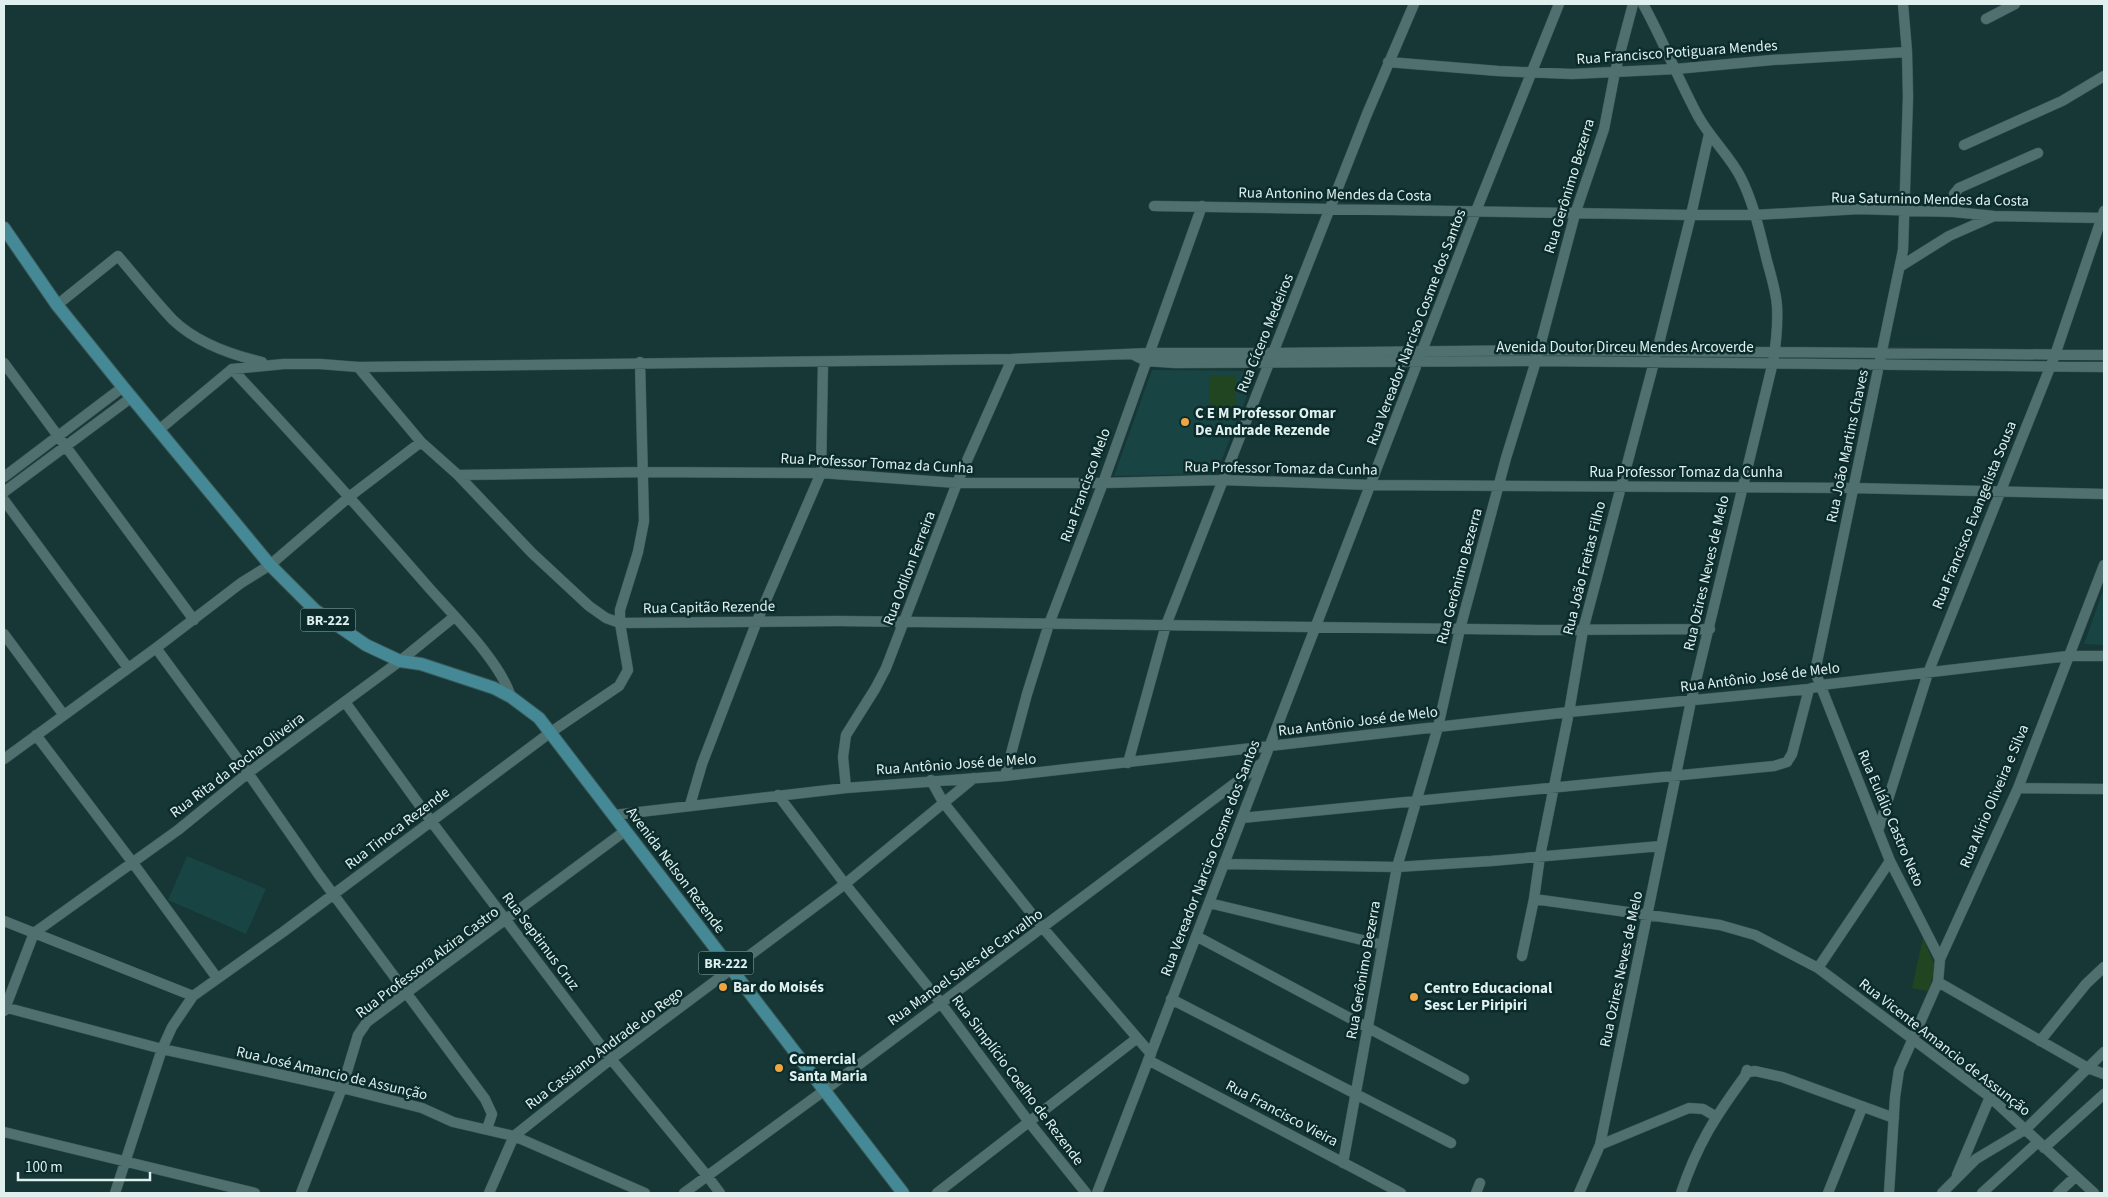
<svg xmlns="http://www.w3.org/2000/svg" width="2108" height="1197" viewBox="0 0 2108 1197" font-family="'Source Sans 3',sans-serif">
<rect width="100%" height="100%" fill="#163735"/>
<path fill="#184443" d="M 1152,370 L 1257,371 L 1216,474 L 1114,476 Z
M 2104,588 L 2104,645 L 2084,644 Z
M 187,856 L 266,889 L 246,934 L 168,900 Z"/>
<path fill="#224521" d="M 1209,375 L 1236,375 L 1236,420 L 1210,420 Z
M 1923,938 L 1936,968 L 1928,991 L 1912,988 Z"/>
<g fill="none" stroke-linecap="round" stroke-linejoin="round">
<g stroke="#3a5554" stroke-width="11">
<path id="minor" d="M 1903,4 L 1907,52 L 1908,97 L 1903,250 L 1816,667 L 1816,674 L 1890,861 L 1940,959
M 1986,19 L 2015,4
M 1388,62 L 1498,71 L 1572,74 L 1676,69 L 1772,60 L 1907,52
M 1964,145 L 2062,101 L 2104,76
M 1154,206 L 1691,215 L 1755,215 L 1859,209 L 1954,212 L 1994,216 L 2104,218
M 1954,212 L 1954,194 L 1959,188 L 2038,153
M 1901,266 L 1949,236 L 1992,217
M 57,305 L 118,256 C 136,277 154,300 173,320 C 196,342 232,355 262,362
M 1134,355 L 1146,361 L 1175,363 L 1536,361 L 2104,367
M 4,363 L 194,620
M 358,367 L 421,442 L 458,475 L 532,553 L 589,606 L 606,618 L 620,623 L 838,621 L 1537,630 L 1710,629
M 232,369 C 299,441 365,514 430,589 C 455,617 501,663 511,697
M 160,429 L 232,369 L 284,364 L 320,364 L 358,367 L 1012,359 L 1149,353 L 1273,353 L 1539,350 L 2104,355
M 458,475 L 644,472 L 821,473 L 957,483 L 1103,483 L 1222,480 L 1371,485 L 1853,488 L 2104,494
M 4,477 L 123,387
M 4,492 L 132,397
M 4,500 L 128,668
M 4,634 L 63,714
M 156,648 L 248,773 L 319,875 L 485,1099 L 492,1114 L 487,1129
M 345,702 L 431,821 L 611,1059 L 708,1177 L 720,1193
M 36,735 L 133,863 L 217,978
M 4,759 L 156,648 L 241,583 L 270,565 L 349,497 L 421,442
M 1128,763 L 1166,625 L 1367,114 L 1414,4
M 1005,776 L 1027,694 L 1049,624 L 1103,483 L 1202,206
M 931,780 L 943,802 L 1043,928 L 1151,1054
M 846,788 L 843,757 L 846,735 L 875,689 L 886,668 L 957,483 L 1012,359
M 2018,788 L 2104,789
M 778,795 L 845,884 L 940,1002 L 1029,1122 L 1086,1193
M 690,805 L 702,764 L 757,621 L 821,473 L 823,362
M 614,815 L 846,788 L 1005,776 L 1569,712 L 1809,689 L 1821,685 L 2068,656 L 2104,656
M 1242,818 L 1774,766 L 1787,762 L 1792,754 L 1809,689
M 1878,831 L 1928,673 L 2055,355 L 2104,211
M 1224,864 L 1397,867 L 1491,861 L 1661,846
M 1534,899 L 1720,925 L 1755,935 L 1818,968 L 1990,1097 L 2094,1193
M 1209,903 L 1383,945
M 4,921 L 193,996
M 1196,936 L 1464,1079
M 1522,956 L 1534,899 L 1540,856 L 1569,712 L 1583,630 L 1657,351 L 1691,215 L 1709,134
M 1818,968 L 1890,861
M 1938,982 L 2088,1068 L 2104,1074
M 1171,999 L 1451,1143
M 4,1007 L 162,1049 L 342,1088 L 422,1108 L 453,1122 L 514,1136 L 645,1193
M 4,1011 L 34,933 L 178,830 L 248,773 L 400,661 L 454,617
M 2040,1041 L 2086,984 L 2104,967
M 1148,1060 L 1401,1193
M 4,1132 L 255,1193
M 1600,1145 L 1689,1108 L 1703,1109 L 1715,1116
M 2044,1148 L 2104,1094
M 1343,1163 L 1397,867 L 1438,727 L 1460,629 L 1506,458 L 1536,361 L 1575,214 L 1604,129 L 1615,72 L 1633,4
M 1957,1175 L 1990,1097
M 115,1193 L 162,1049 L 172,1027 L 193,996 L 283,932 L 551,732 L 619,686 L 628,670 L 620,623 L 620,610 L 638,552 L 644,521 L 640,362
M 301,1193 L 342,1088 L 358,1035 L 367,1022 L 625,831
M 489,1193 L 514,1136 L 611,1059 L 845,884 L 974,778
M 684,1193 L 825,1090 L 1262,763
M 937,1193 L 1136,1039
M 1097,1193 L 1476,211 L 1559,4
M 1476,1193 L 1480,1183
M 1579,1193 L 1600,1145 L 1691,701 L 1773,362 C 1776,344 1778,324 1777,306 C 1776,291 1771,276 1767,261 C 1760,233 1754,204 1741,178 C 1730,156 1710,138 1698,116 C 1678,79 1663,40 1643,4
M 1681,1193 C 1697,1145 1715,1117 1745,1076 L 1747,1070 L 1749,1072 L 1755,1071 L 1782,1077 L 1894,1118
M 1828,1193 L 1862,1108
M 1889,1193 L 1895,1097 L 1899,1070 L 1938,982 L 1940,959 L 2018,788 L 2104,565
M 1942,1193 L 1976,1159 L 2026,1129 L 2104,1052
M 1982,1193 L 2038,1142
M 2058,1193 L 2075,1177"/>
</g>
<g stroke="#3a5554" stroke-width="14">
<path id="major" d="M 4,228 L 57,305 L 123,387 L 270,565 L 315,610 L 366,645 L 400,661 L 421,664 L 494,688 L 511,697 L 539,718 L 903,1193"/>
</g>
<use href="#minor" stroke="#4f706e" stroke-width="10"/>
<use href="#major" stroke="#448995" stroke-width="12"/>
</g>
<g fill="#f1a540" stroke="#0b2c2b" stroke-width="2">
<circle cx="1185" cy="422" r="5"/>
<circle cx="723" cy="987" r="5"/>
<circle cx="1414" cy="997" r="5"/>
<circle cx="779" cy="1068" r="5"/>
</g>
<g text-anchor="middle" stroke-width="5" stroke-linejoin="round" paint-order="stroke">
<g fill="#0b2c2b" stroke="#9fb5b4" stroke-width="1">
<rect x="300.5" y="608.5" width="55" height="23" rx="4"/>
<rect x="698.5" y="951.5" width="55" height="23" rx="4"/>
</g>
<g font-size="14" font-weight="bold" fill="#dff0ef">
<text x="328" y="625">BR-222</text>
<text x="726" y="968">BR-222</text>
</g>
<g font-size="15" fill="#dff0ef" stroke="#0b2c2b">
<text transform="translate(1677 52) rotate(-4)" y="5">Rua Francisco Potiguara Mendes</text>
<text transform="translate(1569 186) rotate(-73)" y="5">Rua Gerônimo Bezerra</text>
<text transform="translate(1335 194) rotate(1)" y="5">Rua Antonino Mendes da Costa</text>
<text transform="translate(1930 199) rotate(1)" y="5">Rua Saturnino Mendes da Costa</text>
<text transform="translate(1416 327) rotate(-69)" y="5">Rua Vereador Narciso Cosme dos Santos</text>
<text transform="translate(1265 333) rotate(-68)" y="5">Rua Cícero Medeiros</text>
<text x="1625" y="352">Avenida Doutor Dirceu Mendes Arcoverde</text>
<text transform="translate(1847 446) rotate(-78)" y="5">Rua João Martins Chaves</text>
<text transform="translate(877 463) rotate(3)" y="5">Rua Professor Tomaz da Cunha</text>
<text transform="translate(1281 468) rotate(1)" y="5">Rua Professor Tomaz da Cunha</text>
<text x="1686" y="477">Rua Professor Tomaz da Cunha</text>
<text transform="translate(1085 485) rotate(-70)" y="5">Rua Francisco Melo</text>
<text transform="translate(1974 515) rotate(-68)" y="5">Rua Francisco Evangelista Sousa</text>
<text transform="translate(909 568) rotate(-69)" y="5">Rua Odilon Ferreira</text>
<text transform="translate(1584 568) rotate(-76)" y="5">Rua João Freitas Filho</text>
<text transform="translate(1706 573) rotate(-77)" y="5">Rua Ozires Neves de Melo</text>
<text transform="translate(1459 576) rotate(-75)" y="5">Rua Gerônimo Bezerra</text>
<text transform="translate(709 607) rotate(-1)" y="5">Rua Capitão Rezende</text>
<text transform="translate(1760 677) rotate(-7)" y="5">Rua Antônio José de Melo</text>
<text transform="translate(1358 721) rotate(-7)" y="5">Rua Antônio José de Melo</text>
<text transform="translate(956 764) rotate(-4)" y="5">Rua Antônio José de Melo</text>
<text transform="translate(237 765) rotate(-37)" y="5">Rua Rita da Rocha Oliveira</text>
<text transform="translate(1994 796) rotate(-67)" y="5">Rua Alírio Oliveira e Silva</text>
<text transform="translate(1891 818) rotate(67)" y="5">Rua Eulálio Castro Neto</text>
<text transform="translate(397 828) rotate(-37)" y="5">Rua Tinoca Rezende</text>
<text transform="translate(1210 858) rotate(-69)" y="5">Rua Vereador Narciso Cosme dos Santos</text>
<text transform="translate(676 870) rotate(53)" y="5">Avenida Nelson Rezende</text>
<text transform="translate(541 941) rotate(53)" y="5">Rua Septimus Cruz</text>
<text transform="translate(427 962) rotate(-37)" y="5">Rua Professora Alzira Castro</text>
<text transform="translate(965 967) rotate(-36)" y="5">Rua Manoel Sales de Carvalho</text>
<text transform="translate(1621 969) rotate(-78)" y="5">Rua Ozires Neves de Melo</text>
<text transform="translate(1363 970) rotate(-80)" y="5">Rua Gerônimo Bezerra</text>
<text transform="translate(1945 1047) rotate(38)" y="5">Rua Vicente Amancio de Assunção</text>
<text transform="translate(604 1048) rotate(-37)" y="5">Rua Cassiano Andrade do Rego</text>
<text transform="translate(332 1073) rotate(13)" y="5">Rua José Amancio de Assunção</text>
<text transform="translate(1018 1080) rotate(53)" y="5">Rua Simplício Coelho de Rezende</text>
<text transform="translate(1282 1113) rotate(28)" y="5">Rua Francisco Vieira</text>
</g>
<g font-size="15" font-weight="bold" fill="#dff0ef" stroke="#0b2c2b" text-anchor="start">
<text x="1195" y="418">C E M Professor Omar<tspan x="1195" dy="17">De Andrade Rezende</tspan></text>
<text x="733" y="992">Bar do Moisés</text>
<text x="1424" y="993">Centro Educacional<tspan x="1424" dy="17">Sesc Ler Piripiri</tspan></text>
<text x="789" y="1064">Comercial<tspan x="789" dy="17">Santa Maria</tspan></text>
</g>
</g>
<rect width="2108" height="1197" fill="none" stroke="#dff0ef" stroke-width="10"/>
<path d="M18 1172v8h132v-8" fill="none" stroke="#dff0ef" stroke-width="2.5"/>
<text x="25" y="1172" font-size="15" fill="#dff0ef" stroke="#0b2c2b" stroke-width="4" paint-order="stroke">100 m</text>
</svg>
